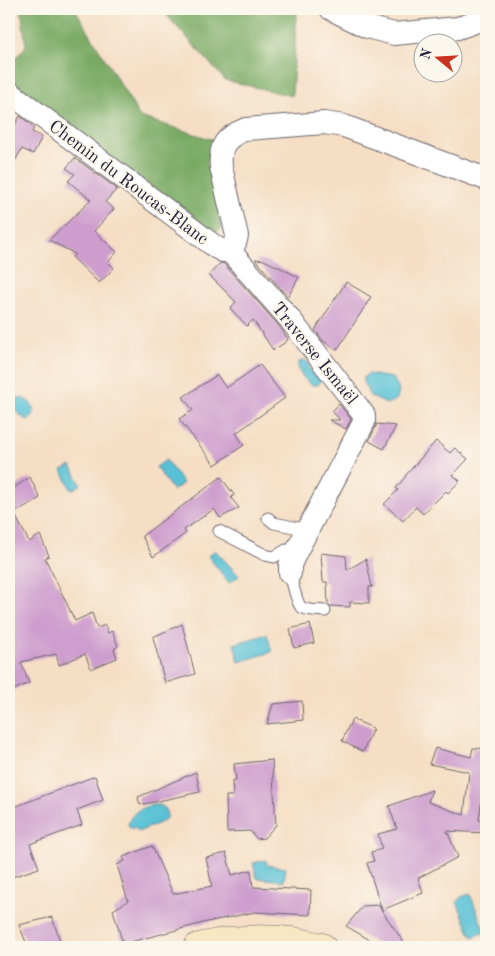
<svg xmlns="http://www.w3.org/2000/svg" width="495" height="956" viewBox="0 0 495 956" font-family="'Old Standard TT',serif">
<rect width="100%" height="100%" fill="#fbf7ec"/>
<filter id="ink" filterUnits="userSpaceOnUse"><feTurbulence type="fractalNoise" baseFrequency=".02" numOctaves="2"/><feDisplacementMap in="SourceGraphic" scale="10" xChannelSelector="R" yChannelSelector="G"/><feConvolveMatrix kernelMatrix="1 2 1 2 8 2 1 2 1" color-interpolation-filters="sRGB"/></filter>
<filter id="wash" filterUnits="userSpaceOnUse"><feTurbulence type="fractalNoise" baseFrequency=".0096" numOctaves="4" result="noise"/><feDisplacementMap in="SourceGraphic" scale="20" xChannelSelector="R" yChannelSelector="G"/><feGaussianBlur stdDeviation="1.12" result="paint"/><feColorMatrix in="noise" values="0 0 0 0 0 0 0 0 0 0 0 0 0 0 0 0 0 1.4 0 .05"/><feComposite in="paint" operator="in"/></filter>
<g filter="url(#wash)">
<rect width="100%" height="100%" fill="#f5dec4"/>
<path fill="#79aa63" stroke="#4e664f" d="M 21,9 L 75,9 L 140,117 L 214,140 L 207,163 L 222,229 L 213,234 L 9,80 L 9,66 L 26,46 Z
M 161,9 L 297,9 L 292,96 L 225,80 Z"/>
<path fill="#59c1d5" stroke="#3e7288" d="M 304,360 L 310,364 L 308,367 L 315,376 L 318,374 L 321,379 L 318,385 L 311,385 C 305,379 295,371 299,362 Z
M 368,374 L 392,378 C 399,386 401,391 396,400 L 386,404 L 370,396 L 363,382 L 364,377 Z
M 20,398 C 28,399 34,405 34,414 L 29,420 C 20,418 13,409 11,399 Z
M 166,460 L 183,483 L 173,491 L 156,467 Z
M 71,466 L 81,485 L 71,490 L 62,470 Z
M 215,550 L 239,576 L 229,583 L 208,556 Z
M 267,634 L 272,652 L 239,662 L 234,644 Z
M 152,805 L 160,805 L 165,808 L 167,816 L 164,821 L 138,832 L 136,828 L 130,828 L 128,824 C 132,812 140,808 152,805 Z
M 266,860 L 267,865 L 286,868 L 284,881 L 257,878 L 253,863 Z
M 470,894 L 485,932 L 474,937 L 471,935 L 457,902 L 461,897 Z"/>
<g id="blocks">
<path fill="#cd9dce" d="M 20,116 L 34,127 L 32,132 L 42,137 L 33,154 L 22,149 L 9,171 L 9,137 Z
M 75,158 L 117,189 L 105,202 L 114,209 L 94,231 L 117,252 L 108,262 L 114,268 L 99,283 L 72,257 L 75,254 L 49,240 L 91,200 L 68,181 L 75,174 L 66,168 Z
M 255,259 L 264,260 L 299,277 L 288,297 Z
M 220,263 L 224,264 L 279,326 L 288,339 L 286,342 L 273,350 L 253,320 L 247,326 L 230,308 L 236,302 L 209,275 Z
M 346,282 L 371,297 L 337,350 L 323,341 L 315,330 Z
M 260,365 L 285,398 L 236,433 L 244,445 L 215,465 L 179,419 L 193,410 L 183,397 L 217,375 L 226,388 Z
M 339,404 L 351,419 L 346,429 L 329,420 L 340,420 L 332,411 Z
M 377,424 L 396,426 L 384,449 L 369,441 Z
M 436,441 L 450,453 L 455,448 L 468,459 L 453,475 L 460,481 L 448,493 L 446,491 L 423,514 L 416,507 L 403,521 L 384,504 L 398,490 L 396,488 L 406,476 L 405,476 Z
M 30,477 L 40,498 L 14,513 L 29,542 L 40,535 L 49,556 L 45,558 L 75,621 L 92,613 L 97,628 L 105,625 L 108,633 L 112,631 L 118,646 L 114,649 L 117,658 L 91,669 L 85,654 L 59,665 L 56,654 L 21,662 L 29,683 L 9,692 L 9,491 Z
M 221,477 L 234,495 L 231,498 L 239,508 L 220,518 L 214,509 L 184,530 L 186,533 L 153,557 L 142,536 Z
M 321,553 L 346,556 L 347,570 L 366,559 L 372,587 L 369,587 L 369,603 L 350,602 L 350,607 L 330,606 L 328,604 L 327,582 L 323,582 Z
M 182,624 L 195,674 L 165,683 L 153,637 Z
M 310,624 L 314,643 L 294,648 L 290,629 Z
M 302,701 L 303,720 L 267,724 L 273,704 Z
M 352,719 L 373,728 L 363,752 L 342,741 Z
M 435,748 L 471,757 L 473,748 L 486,749 L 486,775 L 485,775 L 479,820 L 486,823 L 486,833 L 447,831 L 458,857 L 418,878 L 423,893 L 382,910 L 367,863 L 374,861 L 371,852 L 382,849 L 378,834 L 397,829 L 389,806 L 432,790 L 428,802 L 464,815 L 469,772 L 429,764 Z
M 272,760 L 276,825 L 264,838 L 257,839 L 250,831 L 227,832 L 226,796 L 233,796 L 232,781 L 236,781 L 234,764 Z
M 196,772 L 200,792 L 140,805 L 138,797 Z
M 95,776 L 103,800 L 77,810 L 82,825 L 30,844 L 39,868 L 9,878 L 9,809 Z
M 152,846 L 173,894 L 212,886 L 206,858 L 226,853 L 232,875 L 251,870 L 253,887 L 311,890 L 310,915 L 255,912 L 207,922 L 123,944 L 113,910 L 128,901 L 117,865 L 125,861 L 123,857 Z
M 378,905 L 407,947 L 382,947 L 346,926 L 363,906 Z
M 52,917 L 62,947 L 28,947 L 19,925 Z"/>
</g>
</g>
<g filter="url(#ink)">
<use href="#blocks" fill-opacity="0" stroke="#6c646b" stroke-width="1"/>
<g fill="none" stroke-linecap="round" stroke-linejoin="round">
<g stroke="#6c646b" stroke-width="13">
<path id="service" d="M 268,518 L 274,523 L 308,530
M 219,531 L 265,555 L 274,557 L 286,550 L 295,554
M 290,573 C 292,580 296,602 301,607 C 306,611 318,610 325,611"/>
</g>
<g stroke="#6c646b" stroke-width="24">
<path id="minor" d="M 331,9 L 367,27 L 394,34 L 458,28 L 486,18
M 9,92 L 217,248 L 223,251 L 229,250 L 235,243 L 237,236 L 221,167 C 219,145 226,137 246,129 L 324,123 L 344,126 L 486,179
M 229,250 L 289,318 L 364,415 L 364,422 L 295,554 L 290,565 L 290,573"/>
</g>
<g stroke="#6c646b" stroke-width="29">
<path id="secondary" d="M 198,947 C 240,937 281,936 322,947"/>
</g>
<use href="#service" stroke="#fff" stroke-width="11"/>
<use href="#minor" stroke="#fff" stroke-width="22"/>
<use href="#secondary" stroke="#f7e8c3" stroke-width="28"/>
</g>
</g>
<g text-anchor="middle" stroke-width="4.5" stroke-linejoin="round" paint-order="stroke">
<g font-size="18" fill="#22223b" stroke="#fbf7ec">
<text transform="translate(129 182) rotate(37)" y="6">Chemin du Roucas-Blanc</text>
<text transform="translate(315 353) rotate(51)" y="6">Traverse Ismaël</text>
</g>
</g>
<rect width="495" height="956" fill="none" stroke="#fbf7ec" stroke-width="30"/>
<g transform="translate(438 58) rotate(288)"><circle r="24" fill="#fbf7ec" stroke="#a4a2a5"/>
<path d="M0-4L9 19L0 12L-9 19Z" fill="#c8321e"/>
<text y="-8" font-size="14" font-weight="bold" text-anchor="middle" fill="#22223b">N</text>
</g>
</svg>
